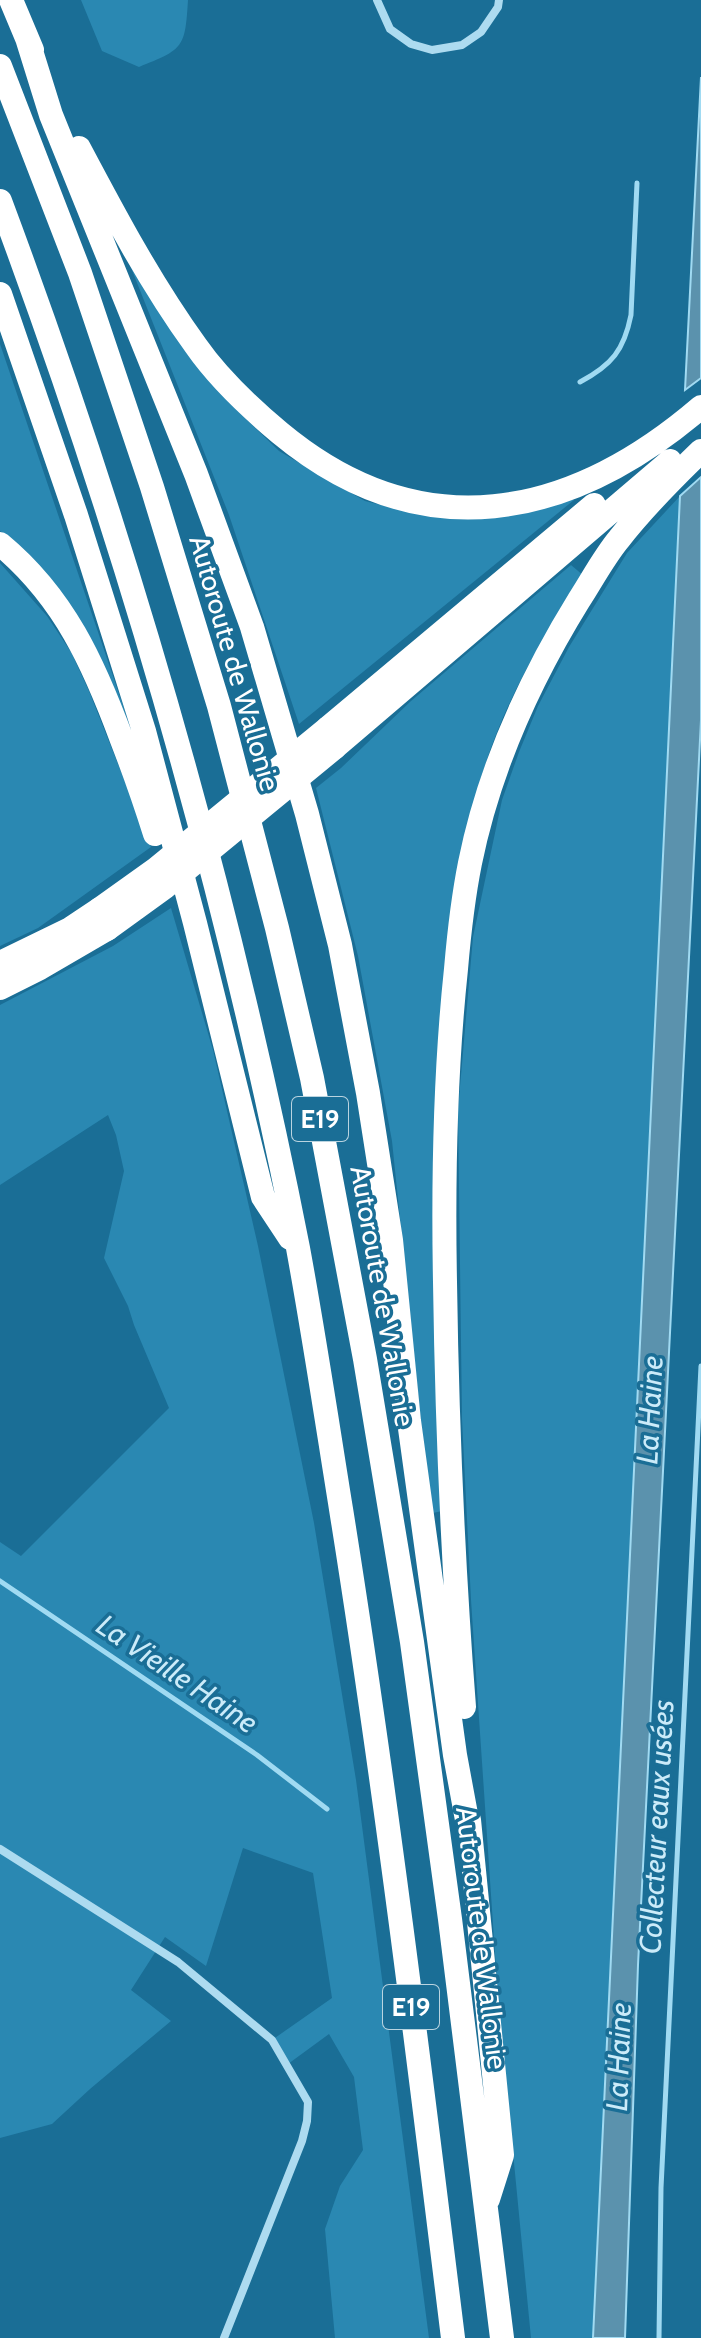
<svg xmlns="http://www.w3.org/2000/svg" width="701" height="2338" viewBox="0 0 701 2338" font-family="Cabin,sans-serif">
<rect width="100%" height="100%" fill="#1a6e96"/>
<path fill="#2a88b2" d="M 81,0 L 188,0 C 185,48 184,49 139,67 L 102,51 Z
M 128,260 L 212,381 L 245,418 L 279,451 L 365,501 L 413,513 L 462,518 L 567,496 L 574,500 L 299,724 L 229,515 Z
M 0,344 L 148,779 L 59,592 L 17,543 L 0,531 Z
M 680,496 L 593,2338 L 531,2338 L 498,1998 L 471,1600 L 462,1419 L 458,1110 L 473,937 L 502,800 L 519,752 L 538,706 L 569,647 L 627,553 Z
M 0,563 L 47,616 L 71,652 L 89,691 L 151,847 L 38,928 L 0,946 Z
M 571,565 L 584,576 C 539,642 501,707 479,785 C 471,812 466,841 460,869 L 442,1511 L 433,1513 L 421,1423 L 392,1141 L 358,956 L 316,788 L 341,768 L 411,701 Z
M 171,908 L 213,1050 L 258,1246 L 314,1523 L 356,1780 L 429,2338 L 335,2338 L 325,2229 L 340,2186 L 363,2150 L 354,2077 L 329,2034 L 288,2064 L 272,2040 L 332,1998 L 313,1873 L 243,1848 L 206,1966 L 165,1937 L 131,1990 L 171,2021 L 90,2089 L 52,2124 L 0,2138 L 0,1542 L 21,1556 L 169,1408 L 134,1325 L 128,1306 L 104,1258 L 124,1171 L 116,1135 L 108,1115 L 0,1185 L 0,1005 L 113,946 Z"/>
<path fill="#5b92ad" stroke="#a0daf2" stroke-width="2" d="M 701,77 L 701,378 L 685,390 Z
M 701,477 L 701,720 L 638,1965 L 625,2338 L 593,2338 L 680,496 Z"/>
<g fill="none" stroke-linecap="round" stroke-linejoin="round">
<path stroke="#a0daf2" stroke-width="5" d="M 580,382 C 612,365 624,350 631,315 L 637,183
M 0,1581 L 257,1755 L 327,1809
M 659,2338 L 661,2188 L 701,1366"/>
<path stroke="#addbf0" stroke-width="8" d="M 377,0 L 390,29 L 411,44 L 432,50 L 462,45 L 481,32 L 498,7 L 499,0
M 0,1849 L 178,1962 L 272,2040 L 308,2102 L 307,2121 L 302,2141 L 224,2338"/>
<path stroke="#fff" stroke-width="24" d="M 11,0 L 32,50
M 27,38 L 51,115 L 196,474 L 252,627 L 307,814 L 340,945 L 368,1093 L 391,1240 L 409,1421 L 455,1755 L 470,1836
M 0,66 L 80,273 L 152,487 L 219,706 L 277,928 L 312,1078 L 365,1359 L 412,1642 L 450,1919 L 502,2338
M 79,148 C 115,216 151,284 196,346 C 219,379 249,407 280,433 C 421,550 569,520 701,407
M 0,201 C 127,541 228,892 298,1248 C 314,1335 327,1422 341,1509 C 385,1784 419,2061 453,2338
M 0,294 L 76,515 L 144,731 L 195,923 L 263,1197 L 290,1238
M 0,544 C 64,597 94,664 122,740 C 134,771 145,802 155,834
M 328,728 L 594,505
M 334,748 L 670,461
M 0,963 L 70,929 L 100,909
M 0,988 L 40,968 L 107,929
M 464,1707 C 453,1565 447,1424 445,1282 C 443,1177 445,1073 456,969 C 459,934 463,898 470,863 C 489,769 529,681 579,600 C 592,580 604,557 619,539 C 644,507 672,479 701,451
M 469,1820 L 502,2155 L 488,2199"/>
<path stroke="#fff" stroke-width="24" d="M 100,909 L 156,869 L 328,728
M 107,929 L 165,887 L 334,748"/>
</g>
<g text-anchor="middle" stroke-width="7" stroke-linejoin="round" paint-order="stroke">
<g fill="#1a6e96" stroke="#bad4e0" stroke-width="2">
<rect x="292" y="1097" width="56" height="44" rx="6"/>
<rect x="383" y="1985" width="56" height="44" rx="6"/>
</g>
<g font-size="26" font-weight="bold" fill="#fff">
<text x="320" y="1128">E19</text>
<text x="411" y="2016">E19</text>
</g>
<g font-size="28" fill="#fff" stroke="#1a6e96">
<text transform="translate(235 663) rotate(74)" y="10">Autoroute de Wallonie</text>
<text transform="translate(383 1296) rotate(80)" y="10">Autoroute de Wallonie</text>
<text transform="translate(482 1938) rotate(83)" y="10">Autoroute de Wallonie</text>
</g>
<g font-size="30" font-style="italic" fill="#cbebf9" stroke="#1a6e96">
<text transform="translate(650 1410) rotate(-87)" y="10">La Haine</text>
<text transform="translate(177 1674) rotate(34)" y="10">La Vieille Haine</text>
<text transform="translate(657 1827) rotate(-87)" y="10">Collecteur eaux usées</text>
<text transform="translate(619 2057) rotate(-88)" y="10">La Haine</text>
</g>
</g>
</svg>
